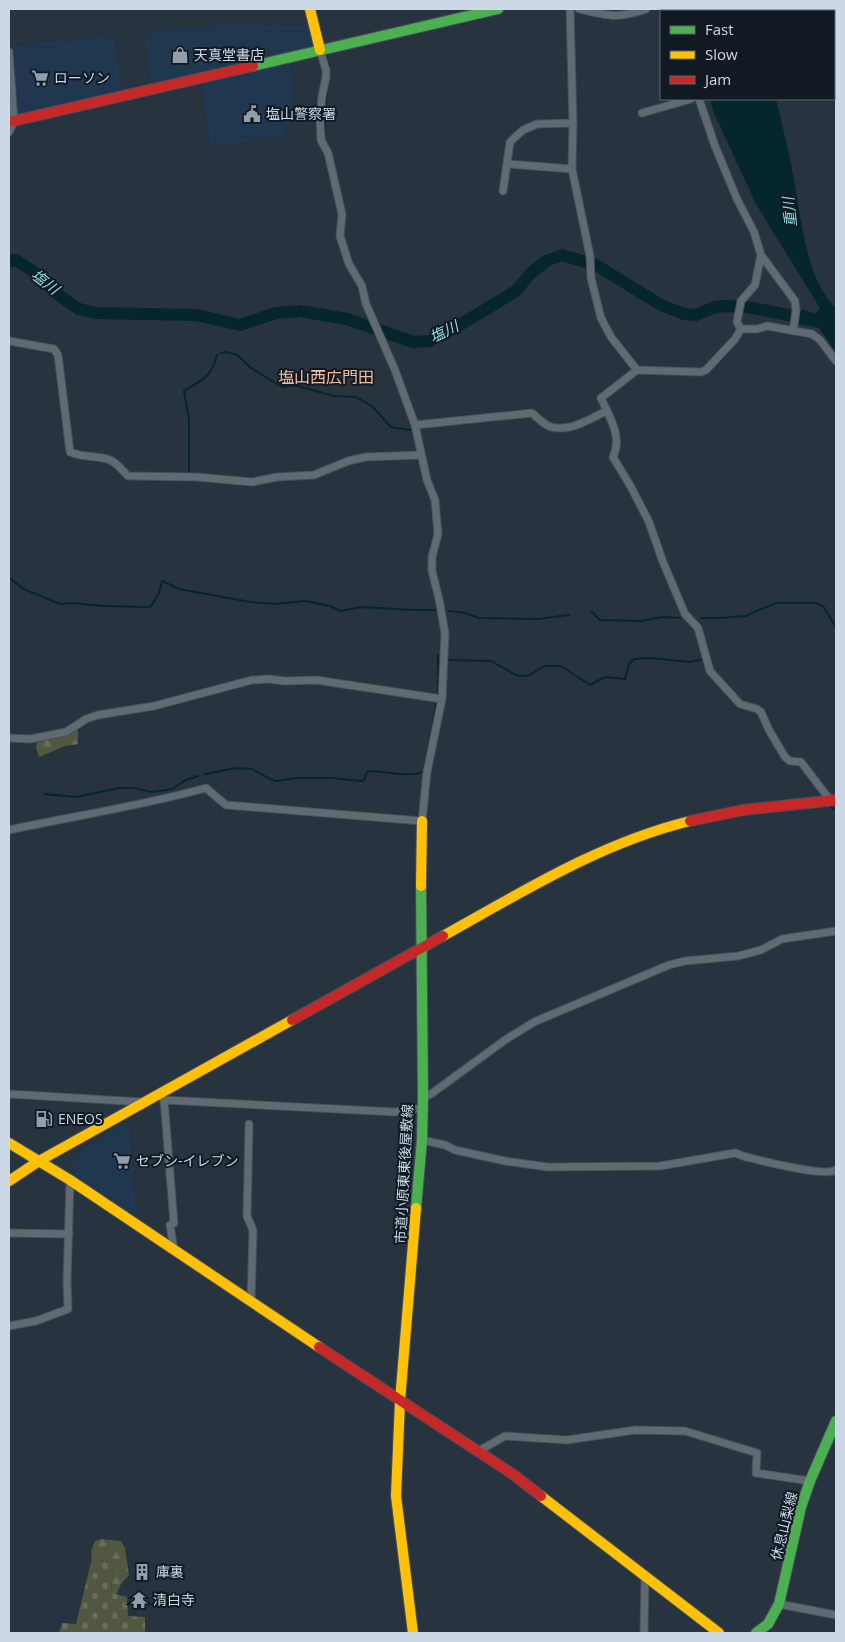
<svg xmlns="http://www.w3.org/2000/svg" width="845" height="1642" viewBox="0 0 845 1642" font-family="'Open Sans','Noto Sans JP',sans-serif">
<defs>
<pattern id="forest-firs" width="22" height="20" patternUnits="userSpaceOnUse" patternTransform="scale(1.25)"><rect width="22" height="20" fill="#515741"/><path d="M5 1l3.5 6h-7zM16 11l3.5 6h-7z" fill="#696e5c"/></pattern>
<pattern id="cemetery-stones" width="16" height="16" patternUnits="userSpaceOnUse" patternTransform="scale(1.25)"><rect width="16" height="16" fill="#515741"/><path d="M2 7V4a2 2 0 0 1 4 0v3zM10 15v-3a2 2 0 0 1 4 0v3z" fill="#696e5c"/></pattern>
</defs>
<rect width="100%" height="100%" fill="#27333e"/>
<path fill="#20384f" d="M 229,25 L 315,27 L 320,50 L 288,58 L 294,92 L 284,140 L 256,140 L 211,146 L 203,99 L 203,77 L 152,89 L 144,35 L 178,27 L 200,28 Z
M 114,37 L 122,96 L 9,122 L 9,43 L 15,45 Z
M 129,1122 L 136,1218 L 102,1197 L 75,1175 L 71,1162 L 79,1152 Z"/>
<path fill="url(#forest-firs)" d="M 78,728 L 78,744 L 65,746 L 39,757 L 36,748 L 37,740 Z
M 101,1539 L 121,1541 L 125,1548 L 129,1575 L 121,1584 L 116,1595 L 111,1593 L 113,1563 L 92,1558 L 91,1551 L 95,1541 Z"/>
<path fill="url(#cemetery-stones)" d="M 92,1558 L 113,1563 L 111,1593 L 127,1597 L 128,1616 L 145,1617 L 145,1633 L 59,1633 L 62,1623 L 76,1624 Z"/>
<path fill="#04262c" d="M 683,9 L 753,9 L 754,11 L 684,11 Z
M 710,99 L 776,99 C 782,124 788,149 793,174 C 801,215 805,279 836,308 L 836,352 L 819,328 L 799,324 L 802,309 L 815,314 L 820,308 L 756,204 L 714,113 Z"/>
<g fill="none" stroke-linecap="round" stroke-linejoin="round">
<path stroke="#04262c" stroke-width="2" d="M 326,56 L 329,67
M 324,137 L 326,98 L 329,79
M 221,353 L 227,352 L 237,355 L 251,368 L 282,387 L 294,385 L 334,396 L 356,397 L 372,406 L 391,427 L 411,430
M 189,472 L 189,420 L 184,391 C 203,379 211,378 217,355
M 9,578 L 24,589 L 60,604 L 71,603 L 104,606 L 148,607 L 151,606 L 159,593 L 162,581 L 179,589 L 250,602 L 274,604 L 305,601 L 330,606 L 340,611 L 362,607 L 412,610 L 437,610
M 449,611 L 465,613 L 479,618 L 538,619 L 569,615
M 591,611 L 600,620 L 641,621 L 663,617 L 680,618
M 701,618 L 719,618 L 745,616 L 776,603 L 816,603 L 823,606 L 836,627
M 438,655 L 438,696
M 449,660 L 491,661 L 516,675 L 524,676 L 530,675 L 544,666 L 561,666 L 590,685 L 605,677 L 625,679 L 629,664 L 634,659 L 650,658 L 690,662 L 703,659 L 704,661
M 707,672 L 721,688
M 205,774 L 236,768 L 252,769 L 270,779 L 276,781 L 296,778 L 332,778 L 361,781 L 364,780 L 367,772 L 372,771 C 386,772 413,778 424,771 L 437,701
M 44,794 L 76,797 L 119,788 L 133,788 L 152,792 L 172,789 L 186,780 L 198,776
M 831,807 L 833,809 L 836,809"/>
<path stroke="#04262c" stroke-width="12" d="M 9,261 L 16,260 L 37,274 L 60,296 L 79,309 L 96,313 L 196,315 L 240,325 L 276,313 L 300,311 L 347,319 L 413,342 L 430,341 L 441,333 L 453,329 L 516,291 L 531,273 L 546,261 L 562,255 L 596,265 L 661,305 L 684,314 L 696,315 L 715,307 L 725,306 L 747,307 L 805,318 L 836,321"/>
<g stroke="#46505a" stroke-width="9">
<path id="street" d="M 570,9 L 573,123 L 572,169 L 590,256 L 591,278 L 601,318 L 611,337 L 637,370
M 579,9 C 608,16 618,19 646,9
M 669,9 L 671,11
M 9,52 L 14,121 L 9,132
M 699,99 L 715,146 L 737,199 L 754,232 L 761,255 L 755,285 L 741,301 L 737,322 L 741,329 L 735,339 L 706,370 L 701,372 L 637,370 L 601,398 C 609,416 623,437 613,457 L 631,487 L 649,522 L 663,562 L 685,614 L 698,628 L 710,671 L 740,704 L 757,709 L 761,712 L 769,730 L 785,757 L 790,761 L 801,762 L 830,800
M 642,113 L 691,99
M 507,164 L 572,169
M 503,191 L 510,142 L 523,130 L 537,124 L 573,123
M 761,255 L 795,301 L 796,311 L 793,331
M 741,329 L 757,329 L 767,326 L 812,334 L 820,340 L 836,361
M 9,341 L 54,349 L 58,355 L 70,452 C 83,458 97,455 110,460 C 117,463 123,471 128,476 L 196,477 L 252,482 L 277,477 L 314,475 L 348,461 L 366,457 L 420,455
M 415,425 L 532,413 C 537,417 544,425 551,427 C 569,432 591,419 606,411
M 9,738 L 30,739 L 66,732 L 86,719 L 98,715 L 154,706 L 252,680 L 269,679 L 285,681 L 316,680 L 442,699
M 9,830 C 74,816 141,806 206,788 L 226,805 L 422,821 L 427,772 L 442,699 L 445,633 L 439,599 L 432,571 L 432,557 L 438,534 L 435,500 L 427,480 L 415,425 L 395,370 L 366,304 L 362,286 L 349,264 L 340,236 L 342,214 L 328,153 L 321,140 L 320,120 L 322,96 L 326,77 L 326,70 L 320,50
M 9,1094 L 143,1102
M 159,1094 L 164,1100 L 395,1112 L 414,1109 L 422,1109
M 423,1097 L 431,1094 L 505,1040 L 534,1022 L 669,965 L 685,961 L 738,956 L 761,950 L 782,939 L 836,931
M 164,1100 L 174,1223 L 170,1225 L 174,1250
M 249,1124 L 247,1216 L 253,1230 L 251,1302
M 422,1140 L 445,1145 L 455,1150 L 505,1161 L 548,1167 L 660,1166 L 735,1153 L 746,1157 C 763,1161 824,1177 836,1170
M 9,1233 L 69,1234
M 9,1326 L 36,1321 L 68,1309 L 67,1282 L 70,1180
M 477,1452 L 505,1436 L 567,1440 L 635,1430 L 685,1431 L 757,1453 L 756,1473 L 810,1481
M 779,1604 L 836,1615
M 644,1633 L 645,1578"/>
</g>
<g stroke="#46505a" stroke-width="12">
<path id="fast" d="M 253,66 L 498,9
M 416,1208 L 422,1140 L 423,1097 L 421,886
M 756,1633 L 768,1624 L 779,1604 L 801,1507 L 810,1481 L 836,1421"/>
</g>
<g stroke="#46505a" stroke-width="12">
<path id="slow" d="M 310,9 L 320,50
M 421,886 L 422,821
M 443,936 C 522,892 600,843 690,821
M 9,1143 L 70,1180 L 319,1347
M 9,1181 L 39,1161 L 292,1020
M 541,1496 L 719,1633
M 413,1633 L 396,1496 L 400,1401 L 416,1208"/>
</g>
<g stroke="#46505a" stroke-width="12">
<path id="jam" d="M 9,122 L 253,66
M 690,821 L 743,810 L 836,800
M 292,1020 L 443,936
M 319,1347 L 514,1475 L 541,1496"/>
</g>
<use href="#street" stroke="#606a73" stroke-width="7"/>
<use href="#fast" stroke="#4caf50" stroke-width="10"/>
<use href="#slow" stroke="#ffc107" stroke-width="10"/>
<use href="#jam" stroke="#c62828" stroke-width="10"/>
</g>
<defs>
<g id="shop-bare" transform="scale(1.35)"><path d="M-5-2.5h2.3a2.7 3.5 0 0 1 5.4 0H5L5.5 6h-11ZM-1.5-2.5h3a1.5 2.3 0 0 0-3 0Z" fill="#929eab" stroke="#111a23" stroke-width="2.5" paint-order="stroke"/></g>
<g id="supermarket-bare" transform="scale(1.35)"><path d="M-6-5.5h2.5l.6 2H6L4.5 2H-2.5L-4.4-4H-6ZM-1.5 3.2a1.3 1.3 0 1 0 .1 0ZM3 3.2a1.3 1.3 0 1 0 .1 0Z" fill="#929eab" stroke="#111a23" stroke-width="2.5" paint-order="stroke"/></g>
<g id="civic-bare" transform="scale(1.35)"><path d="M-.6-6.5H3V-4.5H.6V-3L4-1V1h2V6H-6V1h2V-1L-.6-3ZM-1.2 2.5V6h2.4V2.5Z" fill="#929eab" stroke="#111a23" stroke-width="2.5" paint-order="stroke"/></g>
<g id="fuel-bare" transform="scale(1.35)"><path d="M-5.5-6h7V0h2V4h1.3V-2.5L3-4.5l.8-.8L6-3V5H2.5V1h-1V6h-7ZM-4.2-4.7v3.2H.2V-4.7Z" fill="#929eab" stroke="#111a23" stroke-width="2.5" paint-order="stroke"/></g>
<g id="building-bare" transform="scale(1.35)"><path d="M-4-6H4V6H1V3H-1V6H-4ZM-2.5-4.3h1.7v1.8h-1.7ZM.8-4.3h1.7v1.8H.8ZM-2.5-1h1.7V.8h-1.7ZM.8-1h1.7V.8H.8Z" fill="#929eab" stroke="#111a23" stroke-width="2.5" paint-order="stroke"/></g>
<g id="temple-bare" transform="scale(1.35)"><path d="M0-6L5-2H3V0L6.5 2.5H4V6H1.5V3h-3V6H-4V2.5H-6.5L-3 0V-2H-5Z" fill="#929eab" stroke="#111a23" stroke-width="2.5" paint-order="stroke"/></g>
</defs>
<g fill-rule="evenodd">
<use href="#shop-bare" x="180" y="55"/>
<use href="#supermarket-bare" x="40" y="78"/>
<use href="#civic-bare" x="252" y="114"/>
<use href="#fuel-bare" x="44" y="1119"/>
<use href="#supermarket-bare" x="122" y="1161"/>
<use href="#building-bare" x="142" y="1572"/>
<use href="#temple-bare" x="139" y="1600"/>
</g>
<g text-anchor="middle" stroke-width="4" stroke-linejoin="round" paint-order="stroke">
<g font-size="14" fill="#ccd8e5" stroke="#111a23" text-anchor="start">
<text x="194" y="60">天真堂書店</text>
<text x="54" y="83">ローソン</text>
<text x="266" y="119">塩山警察署</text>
<text x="58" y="1124">ENEOS</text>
<text x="136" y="1166">セブン-イレブン</text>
<text x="156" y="1577">庫裏</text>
<text x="153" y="1605">清白寺</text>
</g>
<g font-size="14" fill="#ccd8e5" stroke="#111a23">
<text transform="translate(404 1174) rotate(-87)" y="5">市道小原東東後屋敷線</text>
<text transform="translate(784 1526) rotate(-76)" y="5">休息山梨線</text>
</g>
<g font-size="15" font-style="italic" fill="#95dde7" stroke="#111a23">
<text transform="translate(790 212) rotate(-96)" y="5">重川</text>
<text transform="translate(45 282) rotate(38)" y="5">塩川</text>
<text transform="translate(444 332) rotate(-26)" y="5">塩川</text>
</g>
<g font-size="16" fill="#f6bd9b" stroke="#111a23">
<text x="326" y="383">塩山西広門田</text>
</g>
</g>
<rect width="845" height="1642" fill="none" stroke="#ccd8e5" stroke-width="20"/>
<rect x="660" y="10" width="175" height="90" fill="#111a23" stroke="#5c6671"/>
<rect x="670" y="26" width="25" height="8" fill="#4caf50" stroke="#5c6671"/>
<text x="705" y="35" font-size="15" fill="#ccd8e5">Fast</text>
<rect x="670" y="51" width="25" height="8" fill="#ffc107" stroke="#5c6671"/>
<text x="705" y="60" font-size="15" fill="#ccd8e5">Slow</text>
<rect x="670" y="76" width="25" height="8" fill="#c62828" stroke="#5c6671"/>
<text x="705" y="85" font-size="15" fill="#ccd8e5">Jam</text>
</svg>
